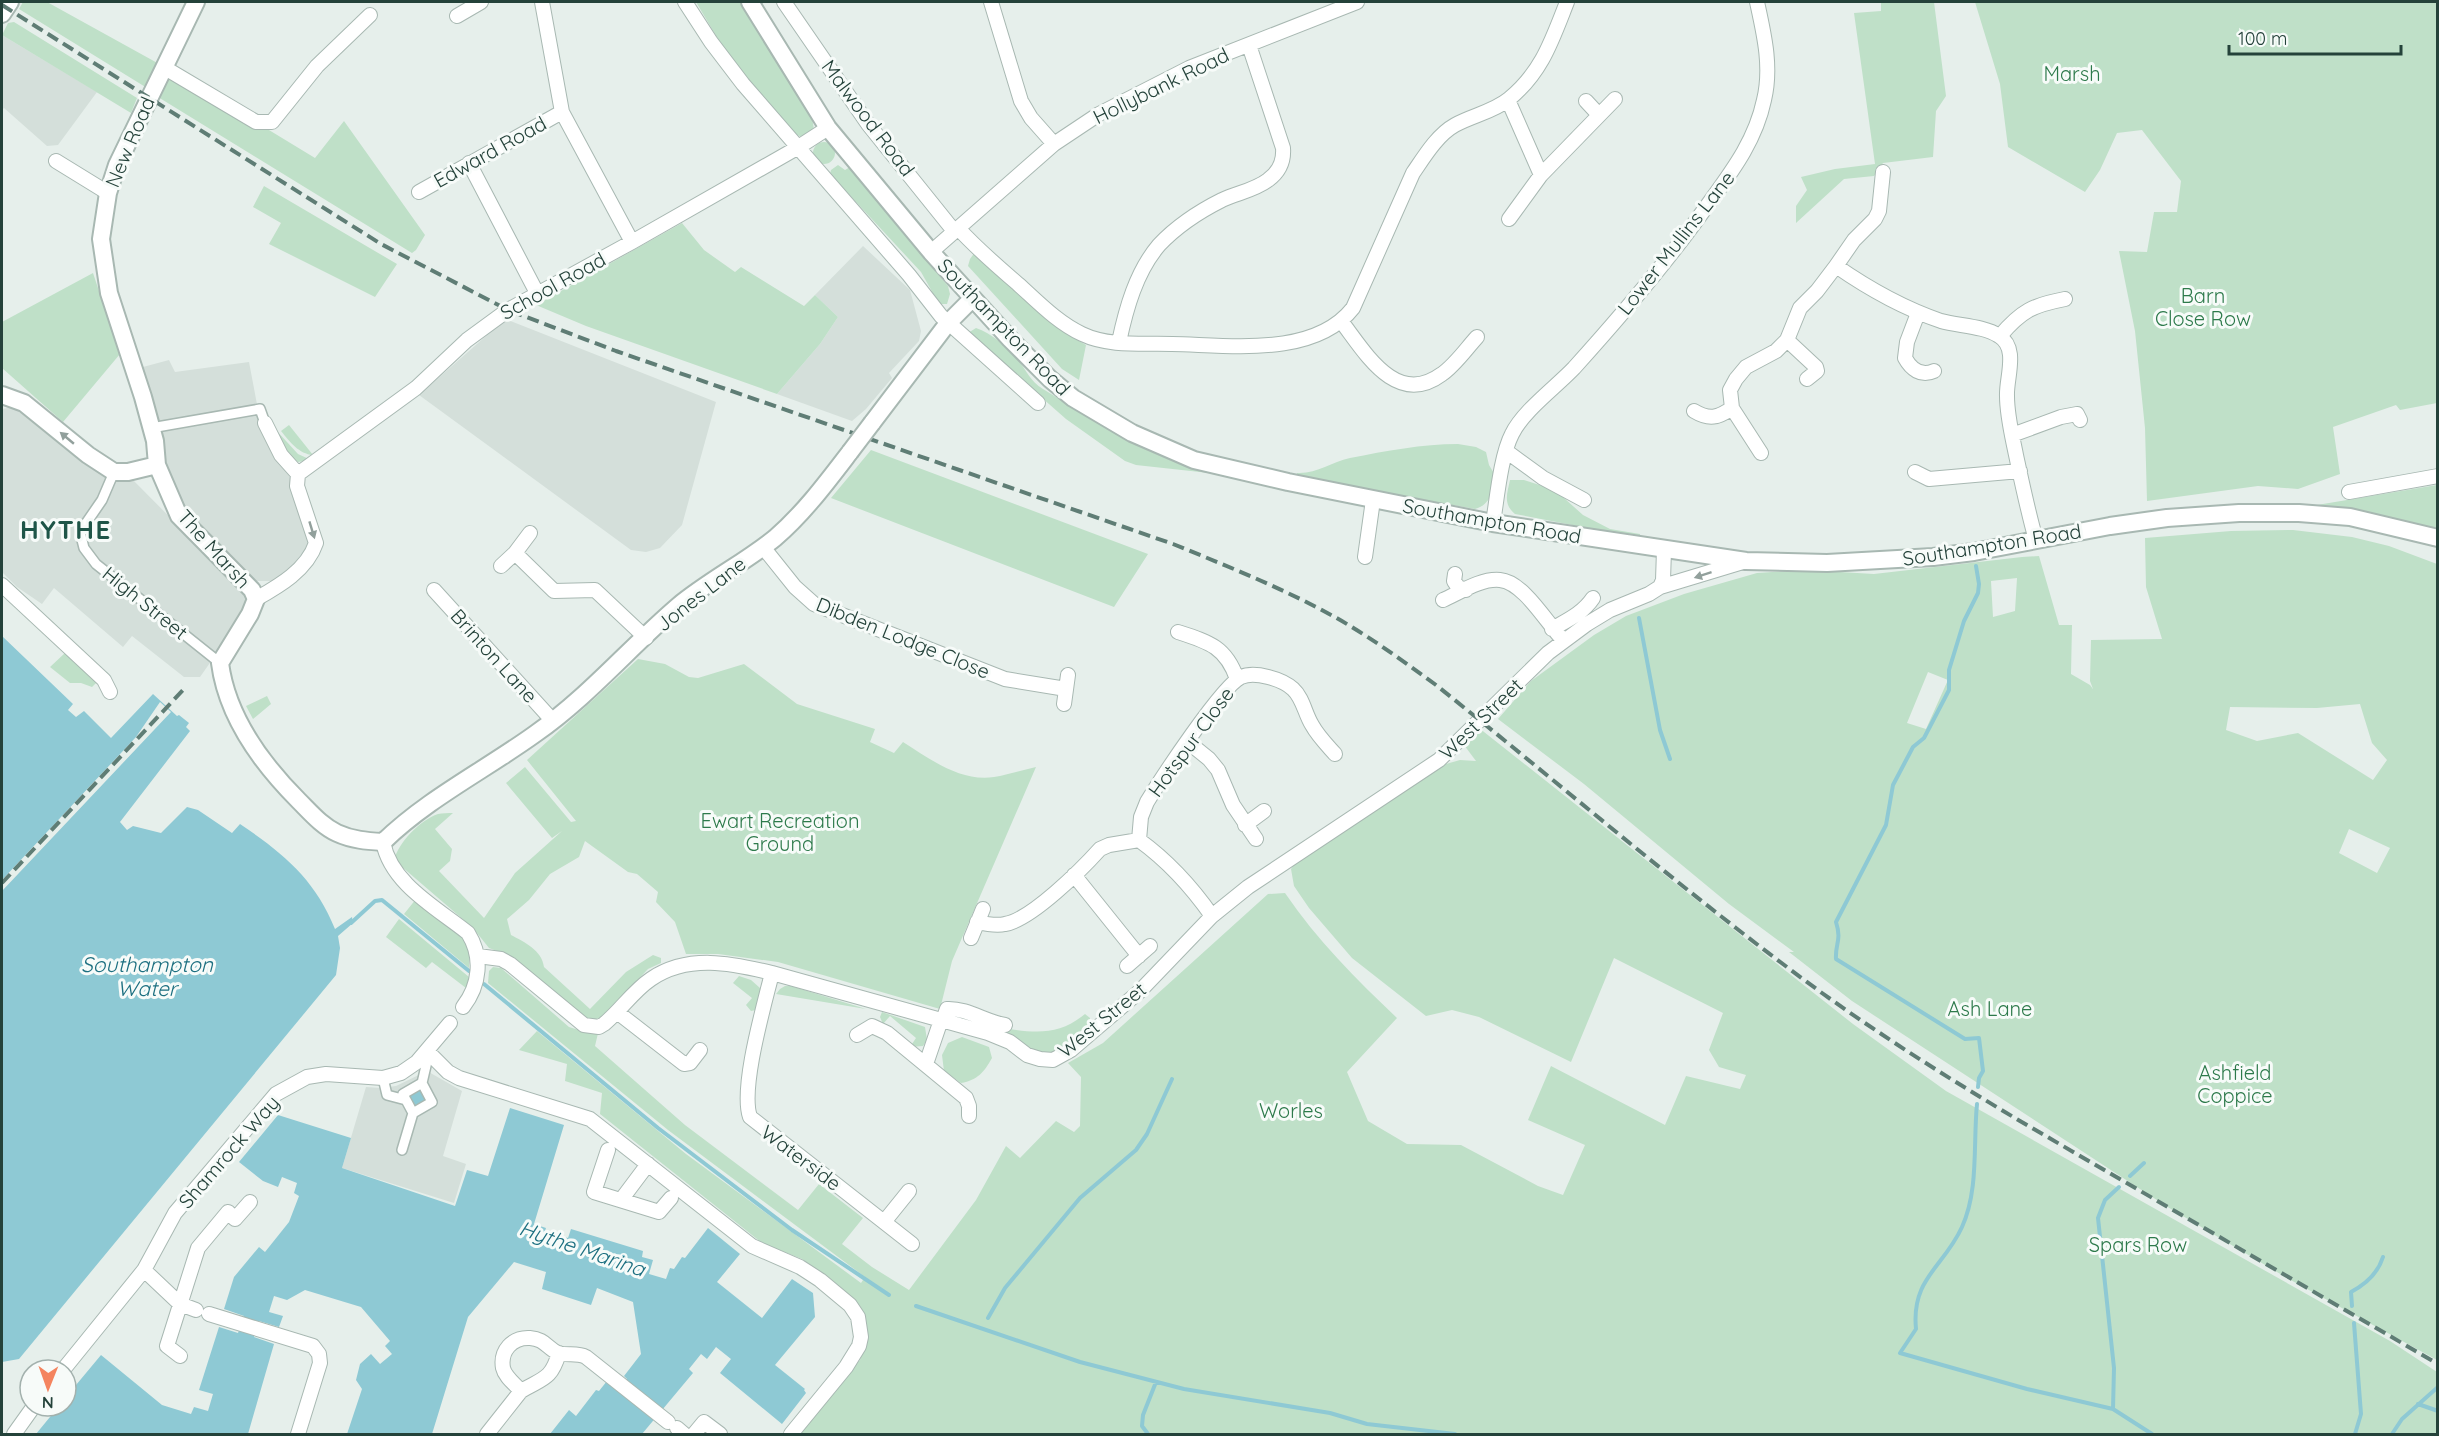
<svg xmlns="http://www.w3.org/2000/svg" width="2439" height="1436" viewBox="0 0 2439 1436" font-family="Quicksand,sans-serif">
<rect width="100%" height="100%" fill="#e6efeb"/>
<path fill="#d4dfda" d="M 2,35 L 97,92 L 58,145 L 47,146 L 4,108 L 2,110 Z
M 863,246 L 910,290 L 921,331 L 919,341 L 889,373 L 892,378 L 866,409 L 852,421 L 777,394 L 820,344 L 838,317 L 815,295 Z
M 508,320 L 716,402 L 682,525 L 660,548 L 646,552 L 631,550 L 419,395 L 494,329 Z
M 169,360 L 175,372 L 249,362 L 259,415 L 293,483 L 309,523 L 309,549 L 280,581 L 256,581 L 209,537 L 189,514 L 170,483 L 159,423 L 143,367 Z
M 13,407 L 24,411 L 105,477 L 131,478 L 251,599 L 226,640 L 200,677 L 184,677 L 132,636 L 123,647 L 54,588 L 42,604 L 17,587 L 2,572 L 2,409 Z
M 427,1071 L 462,1091 L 443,1156 L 466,1164 L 454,1203 L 342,1168 L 366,1087 L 381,1088 L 396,1086 Z"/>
<path fill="#bfe0c8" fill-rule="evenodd" d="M 23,2 L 47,2 L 161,65 L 147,88 L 19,9 Z
M 696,2 L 742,2 L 812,117 L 814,130 L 802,137 L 797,135 L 739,70 L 725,51 Z
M 1881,2 L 1934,2 L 1946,96 L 1936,111 L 1933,157 L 1883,163 L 1874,176 L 1844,179 L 1796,223 L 1796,206 L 1807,190 L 1801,177 L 1835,169 L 1875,164 L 1854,13 L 1881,11 Z
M 1975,2 L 2437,2 L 2437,403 L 2400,410 L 2396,405 L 2333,427 L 2340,474 L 2298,489 L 2258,486 L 2147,501 L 2145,428 L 2135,331 L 2119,251 L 2147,252 L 2154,212 L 2177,212 L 2181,181 L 2142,130 L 2117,133 L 2100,170 L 2085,192 L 2008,147 L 2000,84 Z
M 14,22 L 137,98 L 131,113 L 2,35 L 8,23 Z
M 169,78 L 264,127 L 315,158 L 344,121 L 425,235 L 416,250 L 412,253 L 158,97 Z
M813 153a11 11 0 1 1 22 0a11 11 0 1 1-22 0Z
M 838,165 L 845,170 L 850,167 L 948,286 L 950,294 L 947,304 L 939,304 L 921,272 L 830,174 L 831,170 Z
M 264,186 L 397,264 L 375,297 L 269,244 L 281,223 L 253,207 Z
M 682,223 L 704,250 L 735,272 L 741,267 L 804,306 L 815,295 L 838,317 L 820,344 L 777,394 L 586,326 L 536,305 Z
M 975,252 L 1059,329 L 1086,345 L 1079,380 L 1062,369 L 968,266 L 970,259 Z
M 93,273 L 120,354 L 63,422 L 2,368 L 2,322 Z
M 976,328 C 991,333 1008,347 1018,360 C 1027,371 1030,381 1043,389 L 1108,429 L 1152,451 L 1209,473 L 1136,465 L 1125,461 L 1066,419 L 968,333 Z
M 289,425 L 313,455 C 299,454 290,442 281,431 Z
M 275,429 L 298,454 L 311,460 L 298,462 L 288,456 Z
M 1458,444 L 1476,447 L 1486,452 L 1489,465 L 1495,475 C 1492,491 1492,504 1475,509 L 1296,477 L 1297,473 C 1317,474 1331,462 1350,458 C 1386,451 1422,444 1458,444 Z
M 871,450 L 1148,554 L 1114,607 L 831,498 Z
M 1510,480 L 1524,480 L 1555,490 L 1583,515 L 1610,529 L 1640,534 L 1640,538 L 1515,514 C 1503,504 1507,494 1510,480 Z
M 2437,485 L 2437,530 L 2317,505 Z
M 2293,530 L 2352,537 L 2389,546 L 2437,564 L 2437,1360 L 2287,1278 L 2166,1206 L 1852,1001 L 1789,952 L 1794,952 L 1729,904 L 1584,784 L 1498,719 L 1531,681 L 1594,635 L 1626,616 L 1684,594 L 1757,573 L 1806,570 L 1874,574 L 2022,557 L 2039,556 L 2059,625 L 2072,625 L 2071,674 L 2090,685 L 2093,689 L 2090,681 L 2091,640 L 2162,639 L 2146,587 L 2145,538 L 2231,531 ZM 2017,578 L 2015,611 L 1993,617 L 1991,581 ZM 1928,672 L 1948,680 L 1926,729 L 1907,723 ZM 2360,704 L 2372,743 L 2387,760 L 2373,780 L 2298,733 L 2257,741 L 2226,730 L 2230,707 L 2317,708 ZM 2349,829 L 2390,848 L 2377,873 L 2339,853 Z
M 65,653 L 97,682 L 92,687 L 81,683 L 70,683 L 50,667 Z
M 638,659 L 665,664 L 689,677 L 698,678 L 744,664 L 797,704 L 875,729 L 870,742 L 894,753 L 903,742 C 930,759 960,782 994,777 C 1008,775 1022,770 1036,767 L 952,961 L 940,1009 L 778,962 L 718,954 L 686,954 L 675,922 L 656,902 L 658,892 L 637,874 L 628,872 L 585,841 L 579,857 L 550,874 L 529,900 L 507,919 L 511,935 C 524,942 542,950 544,967 L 590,1009 L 626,972 L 653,955 L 661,958 L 661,963 L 648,969 L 603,1017 L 592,1020 L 578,1016 L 502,953 L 489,948 L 473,928 L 394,860 C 399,842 420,820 438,814 C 442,813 448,813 453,813 L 435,829 L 452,849 L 450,861 L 439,871 L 484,918 L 515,873 L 562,831 L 552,838 L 506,783 L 525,767 L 571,822 L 576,821 L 527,760 Z
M 267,696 L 271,704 L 253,719 L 246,706 Z
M 1479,728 L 1853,1024 L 1946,1091 L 2390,1341 L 2437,1372 L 2437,1434 L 797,1434 L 860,1360 L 868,1336 L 860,1306 L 828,1277 L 802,1259 L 762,1243 L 600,1114 L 602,1093 L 565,1081 L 567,1064 L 519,1050 L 537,1031 L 686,1154 L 861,1283 L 865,1277 L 668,1130 L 488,983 L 489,971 L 493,967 L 501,968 L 569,1027 L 579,1030 L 599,1029 L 595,1046 L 685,1125 L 798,1210 L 819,1184 L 863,1218 L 842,1244 L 872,1267 L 909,1290 L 976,1200 L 1006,1146 L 1020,1158 L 1056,1121 L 1074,1132 L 1080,1126 L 1081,1077 L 1068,1063 L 1103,1043 L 1268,894 L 1285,893 C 1317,940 1356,979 1397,1018 L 1347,1072 L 1368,1121 L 1407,1144 L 1461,1145 L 1538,1186 L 1563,1195 L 1585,1145 L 1528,1120 L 1551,1066 L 1665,1125 L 1686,1076 L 1740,1089 L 1746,1075 L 1719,1067 L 1709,1050 L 1723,1013 L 1614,958 L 1571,1062 L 1479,1017 L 1452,1010 L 1426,1016 L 1352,958 L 1309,908 L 1294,886 L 1291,869 L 1297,861 L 1446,764 L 1460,760 L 1476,761 L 1464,745 Z
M 416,899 C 430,910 458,928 467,944 C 470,951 469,960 469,968 L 404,914 Z
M 399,919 L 469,977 L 466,988 L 432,962 L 426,968 L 386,937 Z
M 739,976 L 751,980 L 760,988 L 761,997 L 756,1010 L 751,1011 L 746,1005 L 752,998 L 733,983 Z
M 785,986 L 791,986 L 866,1009 L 776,994 L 780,989 Z
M 882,1012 L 925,1027 L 927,1040 L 923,1046 L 910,1047 L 916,1038 L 890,1016 L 883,1024 L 880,1017 Z
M 1085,1014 L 1090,1018 L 1090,1027 C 1048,1068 1041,1055 995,1030 L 996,1027 C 1031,1032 1056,1038 1085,1014 Z
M 962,1037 L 989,1047 L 992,1058 C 984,1072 978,1080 961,1083 L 944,1071 L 942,1055 L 948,1043 Z"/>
<path fill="#8ec9d4" d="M 2,636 L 73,704 L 68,710 L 76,717 L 84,711 L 111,738 L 153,694 L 177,716 L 179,715 L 189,723 L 186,727 L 190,731 L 120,822 L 127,830 L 133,826 L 161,833 L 187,807 L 198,810 L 232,833 L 240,824 C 283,853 315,879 335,929 L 352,917 L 353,923 L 338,936 L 340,948 L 336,975 L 19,1359 L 2,1362 Z
M 421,1087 L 427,1099 L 415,1106 L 408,1094 Z
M 510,1108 L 564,1125 L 534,1224 L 546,1228 L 542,1240 L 558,1245 L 561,1236 L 568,1238 L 571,1229 L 643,1251 L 642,1257 L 653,1260 L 649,1274 L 666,1279 L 670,1268 L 674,1269 L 682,1257 L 685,1258 L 708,1228 L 740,1254 L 717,1282 L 762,1318 L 792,1279 L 813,1293 L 815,1317 L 775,1365 L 805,1389 L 804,1390 L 806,1393 L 782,1424 L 720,1373 L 731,1359 L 716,1347 L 707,1359 L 701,1354 L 689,1369 L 693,1373 L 642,1434 L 550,1434 L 569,1410 L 576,1416 L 596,1390 L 599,1391 L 607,1381 L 619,1390 L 627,1379 L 624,1376 L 641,1354 L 633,1302 L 597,1288 L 591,1305 L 542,1289 L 546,1272 L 514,1262 L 468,1317 L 432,1434 L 347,1434 L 362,1389 L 356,1380 L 360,1364 L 371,1354 L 380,1364 L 392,1354 L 385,1346 L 390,1341 L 361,1307 L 305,1290 L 287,1300 L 274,1296 L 269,1312 L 283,1316 L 279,1327 L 259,1321 L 254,1337 L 274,1344 L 248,1434 L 36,1434 L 59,1406 L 66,1406 L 66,1397 L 101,1355 L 162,1405 L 191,1414 L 194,1407 L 208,1411 L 213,1394 L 199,1390 L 219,1327 L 238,1333 L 244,1316 L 224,1309 L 234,1277 L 259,1247 L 265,1252 L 289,1222 L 299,1196 L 294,1193 L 297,1183 L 282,1177 L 278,1187 L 263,1181 L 239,1162 L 278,1115 L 351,1138 L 342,1168 L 455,1206 L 467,1170 L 488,1176 Z"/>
<path fill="#e6efeb" d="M 160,702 L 171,712 L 2,891 L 2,880 L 136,737 Z"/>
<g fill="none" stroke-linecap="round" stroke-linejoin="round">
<path stroke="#8ec9d4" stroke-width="4" d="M 1976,566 L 1979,584 L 1978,593 L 1964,621 L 1949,670 L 1949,690 L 1924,738 L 1913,747 L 1893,785 L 1886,825 L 1836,922 C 1842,941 1835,943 1836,959 L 1965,1039 L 1979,1038 L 1983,1071 L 1979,1078 L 1978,1087
M 1639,618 L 1660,730 L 1670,759
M 351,923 L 375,901 L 382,900 L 469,971
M 484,984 L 658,1128 L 792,1230 L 889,1295
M 1977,1104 C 1973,1143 1979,1190 1962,1227 C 1944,1267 1911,1278 1916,1329 L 1900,1353 L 2027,1389 L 2113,1409 L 2152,1434
M 2130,1176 L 2144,1163
M 916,1306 L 1080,1362 L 1184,1389 L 1330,1413 L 1367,1424 L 1455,1434
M 2352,1306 L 2351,1292 C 2366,1284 2378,1273 2383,1257
M 988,1318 L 1005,1288 L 1080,1198 L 1136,1150 L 1147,1134 L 1172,1079
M 2354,1323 L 2361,1414 L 2355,1434
M 2418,1404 L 2438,1411
M 2113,1409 L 2114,1368 L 2098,1218 L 2105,1200 L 2119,1187
M 1148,1434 L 1142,1426 L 1143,1415 L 1156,1382
M 2392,1434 L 2402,1419 L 2438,1387"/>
<g stroke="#a8b8b2" stroke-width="12">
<path id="pedestrian" d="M 151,428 L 260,409 L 265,423
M 114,472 L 102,500 L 80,532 L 84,548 L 96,564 L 220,663
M 383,1078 L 387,1095 L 406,1100 L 413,1113 L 402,1150
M 406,1100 L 403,1094 L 422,1083 L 429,1053
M 413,1113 L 432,1102 L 422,1083"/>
</g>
<g stroke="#a8b8b2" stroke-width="16">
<path id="minor" d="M 542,2 L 562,112 L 632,242
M 685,2 L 711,42 L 743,84 L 909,275 L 941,316 L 1038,403
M 784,2 L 868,124 L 954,231
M 991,2 L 1021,101 L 1031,118 L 1054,144
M 457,16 L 481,2
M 165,68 L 256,122 L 272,122 L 317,66 L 370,15
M 1508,100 L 1541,175 L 1509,219
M 1586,101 L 1599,115
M 56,161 L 108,193
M 469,163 L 537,293
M 1541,175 L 1615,99
M 419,192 L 562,112
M 958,228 C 976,248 997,266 1018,284 C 1038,302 1058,323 1082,334 C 1109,347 1144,343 1172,344 C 1228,345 1314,358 1353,308 L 1413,173 C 1424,157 1437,135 1455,125 C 1473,115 1493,112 1509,99 C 1542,72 1552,40 1567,2
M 931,252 L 1054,144 L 1099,114 L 1189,68 L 1357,2
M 1836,266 L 1854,240 L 1875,219 L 1879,211 L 1883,172
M 1918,313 L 1907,342 L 1905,358 C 1911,369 1921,377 1934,371
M 1341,321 C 1365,352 1396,408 1442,374 C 1455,365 1466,349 1477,337
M 2000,336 C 2021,311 2033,305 2065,299
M 1787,340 L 1816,367 L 1817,371 L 1807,379
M 1119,342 C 1126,309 1136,272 1159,245 C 1176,227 1200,211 1222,200 C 1237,193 1255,190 1268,180 C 1279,172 1284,161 1283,148 L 1249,45
M 1694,411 C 1709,420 1718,418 1732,408
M 265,423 L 281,455 L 298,474
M 2012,435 L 2061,417 L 2077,414 L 2080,420
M 1506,451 L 1543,478 L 1584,500
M 1761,453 L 1732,408 L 1730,390 L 1736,379 L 1746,367 L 1776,351 L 1787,340 L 1800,308 L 1817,291 L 1836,266 C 1869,289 1903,308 1941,321 C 1959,326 1984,326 1999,336 C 2019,348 2006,378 2007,396 C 2007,416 2012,435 2016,455 C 2022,483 2028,512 2036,540
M 1915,472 L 1929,479 L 2020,471
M 298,474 L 416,388 L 467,340 L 508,310 L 632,242 L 797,148 L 828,128
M 2349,492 L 2438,476
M 1493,523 C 1497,498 1501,455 1512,434 C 1523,411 1556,387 1574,368 C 1620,317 1664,266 1704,210 C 1729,175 1755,143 1764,100 C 1772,67 1764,34 1757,2
M 763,547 L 795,587 L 814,604 L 1005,679 L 1066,689
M 515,553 L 530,533
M 1365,557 L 1373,500
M 501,566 L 515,553 L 554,591 L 595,590 L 646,638
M 1455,574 L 1454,581 L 1458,587 L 1466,590
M 2,585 L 104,680 L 110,692
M 1660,587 L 1663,580 L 1664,550
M 434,590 L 553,721
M 256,599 C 279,586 307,570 316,543 L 297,486 L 298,474
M 1443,600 C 1459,593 1481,578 1500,580 C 1524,582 1548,625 1564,641
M 1552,629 C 1568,620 1583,613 1593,598
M 1178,632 C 1209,642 1226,647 1237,679
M 1064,704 L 1068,675
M 1188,742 L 1209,759 L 1218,770 L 1233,805 L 1256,839
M 1245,825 L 1264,811
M 1139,840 L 1141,817 L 1147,802 C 1161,779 1222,686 1241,677 C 1255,671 1282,679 1293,689 C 1303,698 1305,714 1312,725 C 1318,736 1327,745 1335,754
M 383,842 C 391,884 437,908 468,933 C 483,957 480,985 463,1007
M 1074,875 L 1139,956
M 977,922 C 986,924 996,926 1005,924 C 1031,920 1082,869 1100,849 L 1109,845 L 1139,840 C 1168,861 1191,886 1212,916
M 971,938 L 983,909
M 478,956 L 501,959 L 510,964 L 584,1025 L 599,1027 L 604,1024 C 621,1010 633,991 651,979 C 688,954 731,963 772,973 L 988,1033 L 1010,1042 L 1027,1055 L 1040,1059 L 1053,1060 L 1071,1050 L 1140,991 L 1212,916 L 1248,887 L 1439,760 L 1548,653 L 1587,624 L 1610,610 L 1649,594 L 1660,587 L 1746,561
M 1127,966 L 1150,946
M 772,973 C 764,1006 740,1088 750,1117 L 912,1244
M 617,1012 L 684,1064 L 690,1063 L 700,1050
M 943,1020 L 947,1009 C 967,1008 986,1022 1005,1025
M 857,1035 L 872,1026 L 887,1033 L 966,1098 L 969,1106 L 969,1116
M 427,1051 L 448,1072 L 459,1078 L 590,1119 L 752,1246 L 800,1267 L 820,1280 L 850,1305 L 858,1317 L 861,1337 L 859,1346 L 846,1367 L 791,1434
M 926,1064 L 941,1020
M 608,1150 L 594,1192 L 659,1212 L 671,1198
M 621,1200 L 648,1164
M 884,1222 L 909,1191
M 144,1270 L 180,1304 L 196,1310
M 209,1314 L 313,1346 L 319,1354 L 320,1363 L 298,1434
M 180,1356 L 167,1346 L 198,1248 L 228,1212 L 235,1219 L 250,1202
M 63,1370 L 144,1270 L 175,1213 L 276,1094 L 307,1077 L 326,1074 L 383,1078 L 401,1073 L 417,1062 L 450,1023
M 521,1391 C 543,1378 551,1380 559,1353
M 677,1428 L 684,1434
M 14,1434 L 34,1406
M 487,1434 L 521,1391 C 515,1384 505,1377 503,1368 C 500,1351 512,1337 530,1338 C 545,1339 547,1348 558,1353 C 567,1356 577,1352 586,1357 L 668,1422
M 694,1434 L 704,1422 L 720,1434"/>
</g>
<g stroke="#a8b8b2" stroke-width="20">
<path id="tertiary" d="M 196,2 L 117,165 L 108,193 L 101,239 L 109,293 L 143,397 L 155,441 L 157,465 L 179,516 L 252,590 L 256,599 L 250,614 L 220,663 C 227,717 261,763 299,801 C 311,813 322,826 337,833 C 352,840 367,841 383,842 C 427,799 485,770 535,734 C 588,697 629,648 678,606 C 708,581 744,563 775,538 C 804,513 827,482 850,452
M 750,2 L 828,128 L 931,252 L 1010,339 L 1050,379 L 1073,398 L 1132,433 L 1194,460 L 1288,482 L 1493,523 L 1746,561 L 1827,563 L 1933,557 L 1974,552 L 2110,526 L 2167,518 L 2239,513 L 2299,513 L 2350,517 L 2438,538
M 2,14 L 10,2
M 2,395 L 24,403 L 88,455 L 114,472 L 128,472 L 157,465
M 872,423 L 948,323 L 972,299"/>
</g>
<use href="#pedestrian" stroke="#fff" stroke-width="9"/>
<use href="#minor" stroke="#fff" stroke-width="14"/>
<use href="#tertiary" stroke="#fff" stroke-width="16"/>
<path stroke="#5f7d75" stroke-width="4" stroke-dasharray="12 6" stroke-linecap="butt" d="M 2,5 L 381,244 L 508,310 L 616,351 L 1173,544 C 1227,566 1282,588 1333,616 C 1369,636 1403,661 1436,685 C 1565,788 1689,896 1822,993 C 1886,1039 1953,1081 2020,1121 L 2438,1364
M 2,883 L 184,689"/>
<g stroke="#a8b8b2" stroke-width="20" stroke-linecap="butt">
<path id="tertiary-bridge" d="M 850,452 L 872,423"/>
</g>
<use href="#tertiary-bridge" stroke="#fff" stroke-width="16"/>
</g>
<defs><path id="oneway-solid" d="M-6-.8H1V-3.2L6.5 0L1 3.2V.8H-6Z" transform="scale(1.5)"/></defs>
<g fill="#92a09c">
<use href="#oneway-solid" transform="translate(67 438) rotate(-140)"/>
<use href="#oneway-solid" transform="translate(312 530) rotate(73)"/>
<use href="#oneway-solid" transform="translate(1703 575) rotate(162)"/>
</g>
<g text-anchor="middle" stroke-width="6" stroke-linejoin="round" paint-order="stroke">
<g font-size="20" fill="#2d7a4b" stroke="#f7fbf9">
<text x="2072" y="81">Marsh</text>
<text x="2203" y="303">Barn<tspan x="2203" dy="23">Close Row</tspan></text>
<text x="780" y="828">Ewart Recreation<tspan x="780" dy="23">Ground</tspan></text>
<text x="1990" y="1016">Ash Lane</text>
<text x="2235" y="1080">Ashfield<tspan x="2235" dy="23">Coppice</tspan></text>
<text x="1291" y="1118">Worles</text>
<text x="2138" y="1252">Spars Row</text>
</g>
<g font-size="20" fill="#24423a" stroke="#f7fbf9">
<text transform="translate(1161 86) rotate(-26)" y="7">Hollybank Road</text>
<text transform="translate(868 118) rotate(53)" y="7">Malwood Road</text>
<text transform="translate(130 142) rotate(-67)" y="7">New Road</text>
<text transform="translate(490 152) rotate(-29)" y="7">Edward Road</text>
<text transform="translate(1676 243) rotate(-52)" y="7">Lower Mullins Lane</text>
<text transform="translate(553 286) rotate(-29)" y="7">School Road</text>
<text transform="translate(1004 327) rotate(46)" y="7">Southampton Road</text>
<text transform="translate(1492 521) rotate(10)" y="7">Southampton Road</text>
<text transform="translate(1992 545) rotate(-9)" y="7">Southampton Road</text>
<text transform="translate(214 549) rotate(48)" y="7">The Marsh</text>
<text transform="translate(701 594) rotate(-38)" y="7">Jones Lane</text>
<text transform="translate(145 603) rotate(39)" y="7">High Street</text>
<text transform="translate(903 638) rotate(22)" y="7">Dibden Lodge Close</text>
<text transform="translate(494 656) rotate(48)" y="7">Brinton Lane</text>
<text transform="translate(1481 719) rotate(-44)" y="7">West Street</text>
<text transform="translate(1191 742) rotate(-54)" y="7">Hotspur Close</text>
<text transform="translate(1102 1020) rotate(-39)" y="7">West Street</text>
<text transform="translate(229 1152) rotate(-49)" y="7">Shamrock Way</text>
<text transform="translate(801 1158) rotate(37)" y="7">Waterside</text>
</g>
<g font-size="21" font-style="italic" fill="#1c6f80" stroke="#f7fbf9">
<text x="147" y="972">Southampton<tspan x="147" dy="24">Water</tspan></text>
<text transform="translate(582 1249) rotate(19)" y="7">Hythe Marina</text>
</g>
<g font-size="26" font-weight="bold" letter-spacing="1.5" fill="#1f5548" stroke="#f7fbf9">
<text x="66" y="539">HYTHE</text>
</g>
</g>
<rect width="2439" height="1436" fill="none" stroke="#24423a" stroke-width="6"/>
<g transform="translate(48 1388) rotate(181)"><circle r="28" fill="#f7fbf9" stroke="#a3b1ad" stroke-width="1.5"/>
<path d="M0-4.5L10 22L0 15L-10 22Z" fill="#f4845f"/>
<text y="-9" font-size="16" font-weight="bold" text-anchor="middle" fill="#24423a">N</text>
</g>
<path d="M2229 45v9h172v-9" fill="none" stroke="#24423a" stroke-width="3"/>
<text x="2238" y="45" font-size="18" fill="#24423a" stroke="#f7fbf9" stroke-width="4.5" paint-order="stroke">100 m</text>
</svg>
